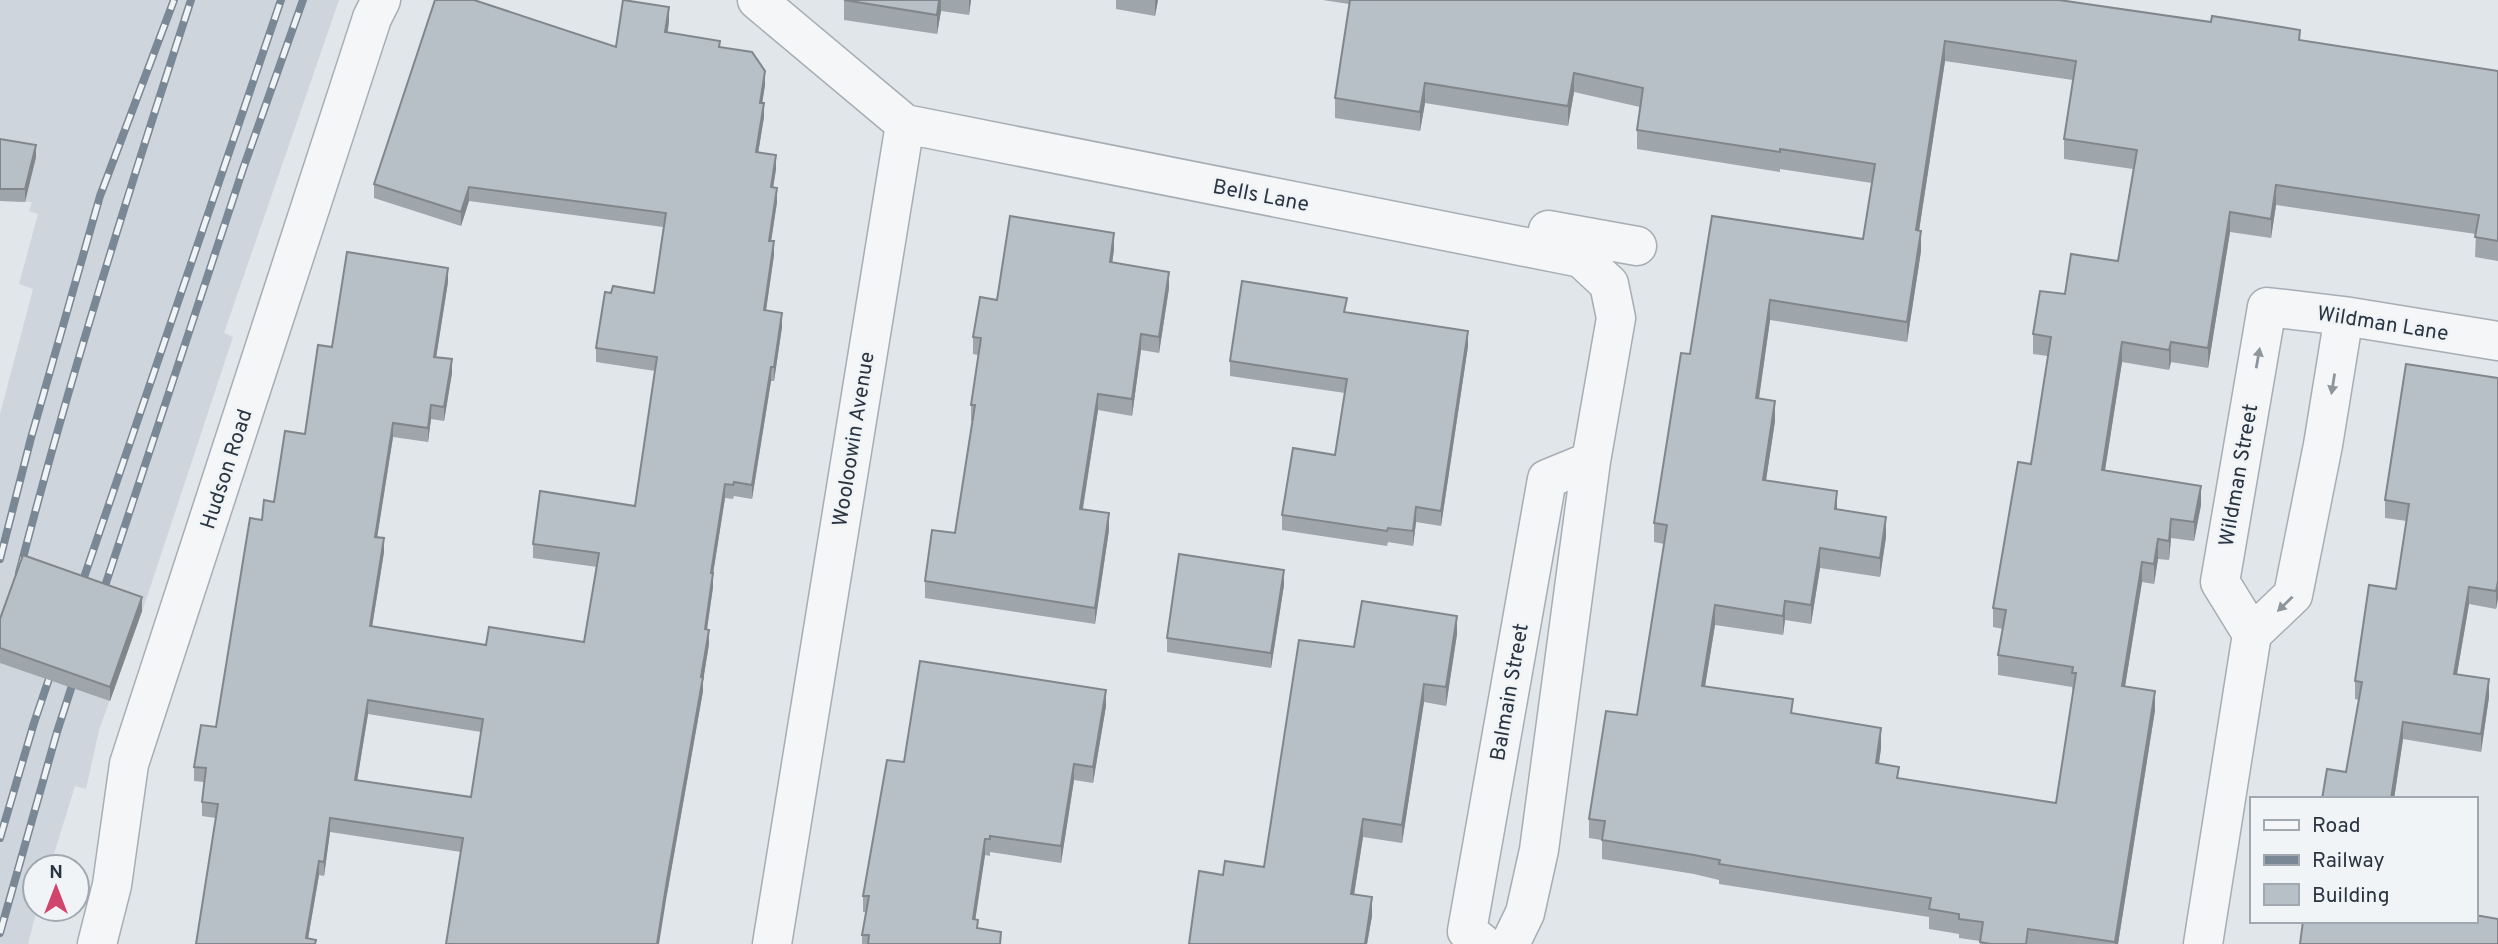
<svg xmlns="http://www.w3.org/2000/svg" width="2498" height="944" viewBox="0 0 2498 944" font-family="Overpass,sans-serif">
<rect width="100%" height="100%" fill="#e1e6ea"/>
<path fill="#cfd5dc" d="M 0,0 L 339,0 L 224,333 L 233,337 L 142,612 L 99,730 L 86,789 L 75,786 L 50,867 L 35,867 L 35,909 L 37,909 L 28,944 L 0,944 L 0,414 L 33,289 L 19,284 L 38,214 L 29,211 L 32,202 L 0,201 Z"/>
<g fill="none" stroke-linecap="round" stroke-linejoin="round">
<g stroke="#a6adb4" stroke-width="41">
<path id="minor" d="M 757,0 L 905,124 L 1581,258 L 1609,284 L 1616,318 L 1591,461 L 1539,850 L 1525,913 L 1510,944
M 1548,230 L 1637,246
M 2252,634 L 2220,582 L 2267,307 L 2344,316 L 2498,341
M 97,944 L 112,885 L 129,764 L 372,18 L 381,0
M 772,944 L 905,124
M 1483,944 L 1467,931 L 1547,479 L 1591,461
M 2203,944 L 2252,634 L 2293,595 L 2323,445 L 2344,316"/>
</g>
<use href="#minor" stroke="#f4f6f8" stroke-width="38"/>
<g stroke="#7a8794" stroke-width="8">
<path id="rail" d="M 0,559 L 31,438 L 100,196 L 174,0
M 19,573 C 69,380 129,190 191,0
M 78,595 L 281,0
M 99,604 L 243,169 L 303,0
M 0,838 L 34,723 L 55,661
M 0,933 L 57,732 L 77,670"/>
</g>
<use href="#rail" stroke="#f1f4f7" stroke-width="5" stroke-dasharray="16" stroke-linecap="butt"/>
</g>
<path fill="#9ea5ab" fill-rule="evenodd" d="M 844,0 L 971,0 L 969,15 L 941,11 L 937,34 L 844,20 Z
M 1116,0 L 1158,0 L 1155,16 L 1116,9 Z
M 1323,0 L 2059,0 L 2300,40 L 2498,71 L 2498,261 L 2475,257 L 2476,234 L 2276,205 L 2271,238 L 2230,232 L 2208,368 L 2171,362 L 2169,370 L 2122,362 L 2105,470 L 2201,505 L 2194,541 L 2171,538 L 2169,560 L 2158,559 L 2154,584 L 2142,582 L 2125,686 L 2155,710 L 2118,944 L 1980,944 L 1980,941 L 1959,938 L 1959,934 L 1929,929 L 1929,917 L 1719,884 L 1719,880 L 1694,874 L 1602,859 L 1602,840 L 1589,838 L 1589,819 L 1637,715 L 1664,544 L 1654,542 L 1654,523 L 1690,354 L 1863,239 L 1872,183 L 1780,169 L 1780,172 L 1637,149 L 1637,130 L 1640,107 L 1574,92 L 1568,126 L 1425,103 L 1420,131 L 1335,118 L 1335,98 L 1349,4 ZM 1945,61 L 2073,80 L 2064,139 L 2064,159 L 2133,169 L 2118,261 L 2065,294 L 2033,334 L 2033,354 L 2048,356 L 2031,464 L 1993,608 L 1993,627 L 2003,629 L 1998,655 L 1998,675 L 2072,687 L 2073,692 L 2056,803 L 1899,778 L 1879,764 L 1881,748 L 1793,714 L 1705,686 L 1715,625 L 1783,635 L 1785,620 L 1811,624 L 1820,568 L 1880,577 L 1886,537 L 1837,510 L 1766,480 L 1775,421 L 1759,399 L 1770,320 L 1907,342 L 1921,251 L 1919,231 Z
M 669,21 L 668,32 L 720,47 L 765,85 L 762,103 L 764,117 L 758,153 L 776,169 L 773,187 L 777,202 L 771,241 L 774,255 L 766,310 L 782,327 L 774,381 L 771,381 L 752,499 L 734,496 L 733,499 L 725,498 L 713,573 L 713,587 L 707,629 L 709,644 L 703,681 L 703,691 L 667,894 L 461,852 L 330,832 L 324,876 L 319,875 L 308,939 L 316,944 L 196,944 L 216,818 L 202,816 L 202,802 L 204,782 L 194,781 L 194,767 L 216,727 L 262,520 L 274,502 L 305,434 L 332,347 L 448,282 L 436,357 L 452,373 L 444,421 L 431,419 L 428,442 L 393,437 L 377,537 L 384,552 L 372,626 L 486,645 L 584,642 L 597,567 L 533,558 L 533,544 L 635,506 L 655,371 L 596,362 L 596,348 L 611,293 L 654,293 L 663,227 L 469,201 L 461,226 L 374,198 L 374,184 L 616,47 ZM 368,714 L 481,732 L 471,797 L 357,780 Z
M 0,139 L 36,157 L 25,202 L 0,201 Z
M 1114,249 L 1112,263 L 1169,288 L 1159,353 L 1141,350 L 1132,416 L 1098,410 L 1083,509 L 1109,530 L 1095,624 L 925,598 L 925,581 L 955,533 L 972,421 L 971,421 L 971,405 L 978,355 L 973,354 L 973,337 L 997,300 Z
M 1346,313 L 1468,346 L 1441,526 L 1416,522 L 1413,546 L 1388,542 L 1387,546 L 1282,530 L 1282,515 L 1335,455 L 1345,393 L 1230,376 L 1230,361 Z
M 2498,378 L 2498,599 L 2496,609 L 2469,604 L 2457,674 L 2489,697 L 2481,752 L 2403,739 L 2394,799 L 2322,799 L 2346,772 L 2359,700 L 2355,699 L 2355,681 L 2396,589 L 2407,521 L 2385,518 L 2385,500 Z
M 1284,585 L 1271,668 L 1167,652 L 1167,638 Z
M 142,611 L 110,701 L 0,663 L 0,619 Z
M 1457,634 L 1446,706 L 1424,702 L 1402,843 L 1363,837 L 1354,895 L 1372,916 L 1367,944 L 1189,944 L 1223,875 L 1264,867 L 1354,647 Z
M 1106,706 L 1093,783 L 1074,780 L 1061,863 L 990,852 L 990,856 L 985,855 L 975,919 L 978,929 L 1001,944 L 862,944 L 862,935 L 866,912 L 863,912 L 863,896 L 904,762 Z"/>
<path fill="#81868b" d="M 939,0 L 941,0 L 941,11 L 937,34 L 937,15 Z
M 969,0 L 971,0 L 969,15 Z
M 1155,0 L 1158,0 L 1155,16 Z
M 669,7 L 669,21 L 665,46 L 665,32 Z
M 1945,41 L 1945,61 L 1916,250 L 1916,230 Z
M 765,71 L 765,85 L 760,117 L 760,103 Z
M 1574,73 L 1574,92 L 1568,126 L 1568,106 Z
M 1425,83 L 1425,103 L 1420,131 L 1420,112 Z
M 764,103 L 764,117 L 756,166 L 756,152 Z
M 36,145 L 36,157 L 25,202 L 25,189 Z
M 776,155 L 776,169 L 771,201 L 771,187 Z
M 2276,185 L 2276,205 L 2271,238 L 2271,219 Z
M 469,187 L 469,201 L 461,226 L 461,212 Z
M 777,188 L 777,202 L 769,255 L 769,241 Z
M 2230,212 L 2230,232 L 2208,368 L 2208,348 Z
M 1921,231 L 1921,251 L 1907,342 L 1907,322 Z
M 1114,233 L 1114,249 L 1110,279 L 1110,262 Z
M 774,241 L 774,255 L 764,324 L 764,310 Z
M 448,268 L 448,282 L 434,371 L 434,357 Z
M 1169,272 L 1169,288 L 1159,353 L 1159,337 Z
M 1770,300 L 1770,320 L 1756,418 L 1756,398 Z
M 782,313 L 782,327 L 774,381 L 774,367 Z
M 1468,331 L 1468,346 L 1441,526 L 1441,511 Z
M 1141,334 L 1141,350 L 1132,416 L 1132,399 Z
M 2122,342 L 2122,362 L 2102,489 L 2102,470 Z
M 2171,342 L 2171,362 L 2169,370 L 2169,350 Z
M 452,359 L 452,373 L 444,421 L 444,407 Z
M 771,367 L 771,381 L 752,499 L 752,485 Z
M 1098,394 L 1098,410 L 1080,525 L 1080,509 Z
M 1775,401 L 1775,421 L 1763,500 L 1763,480 Z
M 431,405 L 431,419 L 428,442 L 428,428 Z
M 393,423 L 393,437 L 375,551 L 375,537 Z
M 725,484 L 725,498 L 711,587 L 711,573 Z
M 2201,486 L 2201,505 L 2194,541 L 2194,522 Z
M 1837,491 L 1837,511 L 1835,509 Z
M 1416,507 L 1416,522 L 1413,546 L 1413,531 Z
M 1109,513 L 1109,530 L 1095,624 L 1095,608 Z
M 1886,517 L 1886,537 L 1880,577 L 1880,558 Z
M 2171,519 L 2171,538 L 2169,560 L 2169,541 Z
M 384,538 L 384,552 L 370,640 L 370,626 Z
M 2158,539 L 2158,559 L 2154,584 L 2154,564 Z
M 1820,548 L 1820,568 L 1811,624 L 1811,605 Z
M 2142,562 L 2142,582 L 2122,705 L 2122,686 Z
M 1284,570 L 1284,585 L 1271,668 L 1271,653 Z
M 713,573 L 713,587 L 705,643 L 705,629 Z
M 2498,581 L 2498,599 L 2496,609 L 2496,591 Z
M 2469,587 L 2469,604 L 2454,691 L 2454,674 Z
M 142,597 L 142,611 L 110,701 L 110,687 Z
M 1785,601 L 1785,620 L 1783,635 L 1783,616 Z
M 1715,605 L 1715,625 L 1702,705 L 1702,686 Z
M 1457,616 L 1457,634 L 1446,706 L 1446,687 Z
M 709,630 L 709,644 L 703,681 L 703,691 L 667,894 L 659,944 L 657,944 Z
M 2489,679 L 2489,697 L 2481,752 L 2481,734 Z
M 1424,684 L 1424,702 L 1402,843 L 1402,825 Z
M 1106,690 L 1106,706 L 1093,783 L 1093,767 Z
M 2155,691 L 2155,710 L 2118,944 L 2115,944 Z
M 368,700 L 368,714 L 355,794 L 355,780 Z
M 2403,722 L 2403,739 L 2394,799 L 2391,799 Z
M 1881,728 L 1881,748 L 1876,783 L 1876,763 Z
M 1074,764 L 1074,780 L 1061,863 L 1061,846 Z
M 330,818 L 330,832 L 324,876 L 324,862 Z
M 1363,819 L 1363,837 L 1351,913 L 1351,894 Z
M 985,839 L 985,855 L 973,935 L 973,919 Z
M 319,861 L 319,875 L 307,944 L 306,938 Z
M 1372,897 L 1372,916 L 1367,944 L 1365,944 Z"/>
<path fill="#b8c0c7" stroke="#81868b" stroke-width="2" fill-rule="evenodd" d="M 435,0 L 474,0 L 616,47 L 623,0 L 669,7 L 665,32 L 720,41 L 719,47 L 752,52 L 765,71 L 760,103 L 764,103 L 756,152 L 776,155 L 771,187 L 777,188 L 769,241 L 774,241 L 764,310 L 782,313 L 774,367 L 771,367 L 752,485 L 734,482 L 733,485 L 725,484 L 711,573 L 713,573 L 705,629 L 709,630 L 701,677 L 703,677 L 667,880 L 657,944 L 446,944 L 463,838 L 330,818 L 324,862 L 319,861 L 306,938 L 316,940 L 315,944 L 196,944 L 218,804 L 202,802 L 206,768 L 194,767 L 201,725 L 216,727 L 250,518 L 262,520 L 264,500 L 274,502 L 285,431 L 305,434 L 318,345 L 332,347 L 347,252 L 448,268 L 434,357 L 452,359 L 444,407 L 431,405 L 428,428 L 393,423 L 375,537 L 384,538 L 370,626 L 486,645 L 489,627 L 584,642 L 599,553 L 533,544 L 540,491 L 635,506 L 657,357 L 596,348 L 605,292 L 611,293 L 613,286 L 654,293 L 666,213 L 469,187 L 461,212 L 374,184 ZM 368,700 L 483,719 L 471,797 L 355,780 Z
M 844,0 L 939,0 L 937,15 Z
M 1350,0 L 2059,0 L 2211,22 L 2212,16 L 2300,30 L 2299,40 L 2498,71 L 2498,241 L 2475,237 L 2479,215 L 2276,185 L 2271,219 L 2230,212 L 2208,348 L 2171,342 L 2169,350 L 2122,342 L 2102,470 L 2201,486 L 2194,522 L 2171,519 L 2169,541 L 2158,539 L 2154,564 L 2142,562 L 2122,686 L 2155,691 L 2115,942 L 2028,929 L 2026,944 L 1991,944 L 1980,942 L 1983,922 L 1959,919 L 1959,914 L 1929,909 L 1931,898 L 1719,864 L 1720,860 L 1694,855 L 1602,840 L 1605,821 L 1589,819 L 1606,711 L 1637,715 L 1667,525 L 1654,523 L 1681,353 L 1690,354 L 1712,216 L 1863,239 L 1875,164 L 1780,149 L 1780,152 L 1637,130 L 1643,88 L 1574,73 L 1568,106 L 1425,83 L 1420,112 L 1335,98 ZM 1945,41 L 2076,61 L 2064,139 L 2137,150 L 2118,261 L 2071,254 L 2065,294 L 2040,291 L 2033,334 L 2051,337 L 2031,464 L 2018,462 L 1993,608 L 2006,610 L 1998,655 L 2073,667 L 2072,673 L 2076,673 L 2056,803 L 1897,778 L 1899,767 L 1876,763 L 1881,728 L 1791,713 L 1793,699 L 1702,686 L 1715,605 L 1783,616 L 1785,601 L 1811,605 L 1820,548 L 1880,558 L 1886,517 L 1835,509 L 1837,491 L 1763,480 L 1775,401 L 1756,398 L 1770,300 L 1907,322 L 1921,231 L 1916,230 Z
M 0,139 L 36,145 L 25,189 L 0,189 Z
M 1010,216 L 1114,233 L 1110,262 L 1169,272 L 1159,337 L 1141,334 L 1132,399 L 1098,394 L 1080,509 L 1109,513 L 1095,608 L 925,581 L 932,530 L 955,533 L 975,405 L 971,405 L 981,338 L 973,337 L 980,297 L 997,300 Z
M 1242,281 L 1347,298 L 1344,312 L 1468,331 L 1441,511 L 1416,507 L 1413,531 L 1388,528 L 1387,531 L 1282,515 L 1293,448 L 1335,455 L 1347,379 L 1230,361 Z
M 2406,364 L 2498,378 L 2498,581 L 2496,591 L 2469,587 L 2454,674 L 2489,679 L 2481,734 L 2403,722 L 2391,799 L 2322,799 L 2327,769 L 2346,772 L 2362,682 L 2355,681 L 2369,585 L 2396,589 L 2409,504 L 2385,500 Z
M 1179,554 L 1284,570 L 1271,653 L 1167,638 Z
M 23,555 L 142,597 L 110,687 L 0,648 L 0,619 Z
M 1362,601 L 1457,616 L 1446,687 L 1424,684 L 1402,825 L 1363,819 L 1351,894 L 1372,897 L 1365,944 L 1189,944 L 1199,871 L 1223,875 L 1225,861 L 1264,867 L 1299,640 L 1354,647 Z
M 920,661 L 1106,690 L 1093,767 L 1074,764 L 1061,846 L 990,836 L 990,839 L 985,839 L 973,919 L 978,920 L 977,928 L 1001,932 L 1000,944 L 868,944 L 869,935 L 862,935 L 869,896 L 863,896 L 887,760 L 904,762 Z
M 2475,915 L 2498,919 L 2498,944 L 2300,944 L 2303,921 L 2475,921 Z"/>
<defs><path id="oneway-solid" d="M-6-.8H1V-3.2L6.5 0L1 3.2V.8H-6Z" transform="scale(1.75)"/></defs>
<g fill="#8e969d">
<use href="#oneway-solid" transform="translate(2258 358) rotate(-80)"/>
<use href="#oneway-solid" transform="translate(2333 384) rotate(99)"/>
<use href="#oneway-solid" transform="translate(2285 604) rotate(136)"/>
</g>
<g text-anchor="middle" stroke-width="5" stroke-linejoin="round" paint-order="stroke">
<g font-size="21" fill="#293542" stroke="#f1f4f7">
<text transform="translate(1261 195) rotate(11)" y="7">Bells Lane</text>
<text transform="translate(2383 323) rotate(9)" y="7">Wildman Lane</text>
<text transform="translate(853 439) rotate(-81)" y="7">Wooloowin Avenue</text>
<text transform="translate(226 469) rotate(-72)" y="7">Hudson Road</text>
<text transform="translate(2238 475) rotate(-80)" y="7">Wildman Street</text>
<text transform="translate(1509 692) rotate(-80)" y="7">Balmain Street</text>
</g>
</g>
<rect x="2250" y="797" width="228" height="126" fill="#f1f4f7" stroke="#a1a8af" stroke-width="2"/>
<rect x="2264" y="820" width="35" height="10" fill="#f4f6f8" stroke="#a1a8af" stroke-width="2"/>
<text x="2312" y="832" font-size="21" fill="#293542">Road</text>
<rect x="2264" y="855" width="35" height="10" fill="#7a8794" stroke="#a1a8af" stroke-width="2"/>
<text x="2312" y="867" font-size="21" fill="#293542">Railway</text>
<rect x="2264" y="884" width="35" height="21" fill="#b8c0c7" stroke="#a1a8af" stroke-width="2"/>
<text x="2312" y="902" font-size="21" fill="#293542">Building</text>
<g transform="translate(56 888)"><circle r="33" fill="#f1f4f7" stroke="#a1a8af" stroke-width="2"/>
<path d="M0-5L12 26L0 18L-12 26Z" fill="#d0456b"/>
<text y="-10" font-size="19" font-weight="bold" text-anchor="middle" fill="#293542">N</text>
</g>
</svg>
